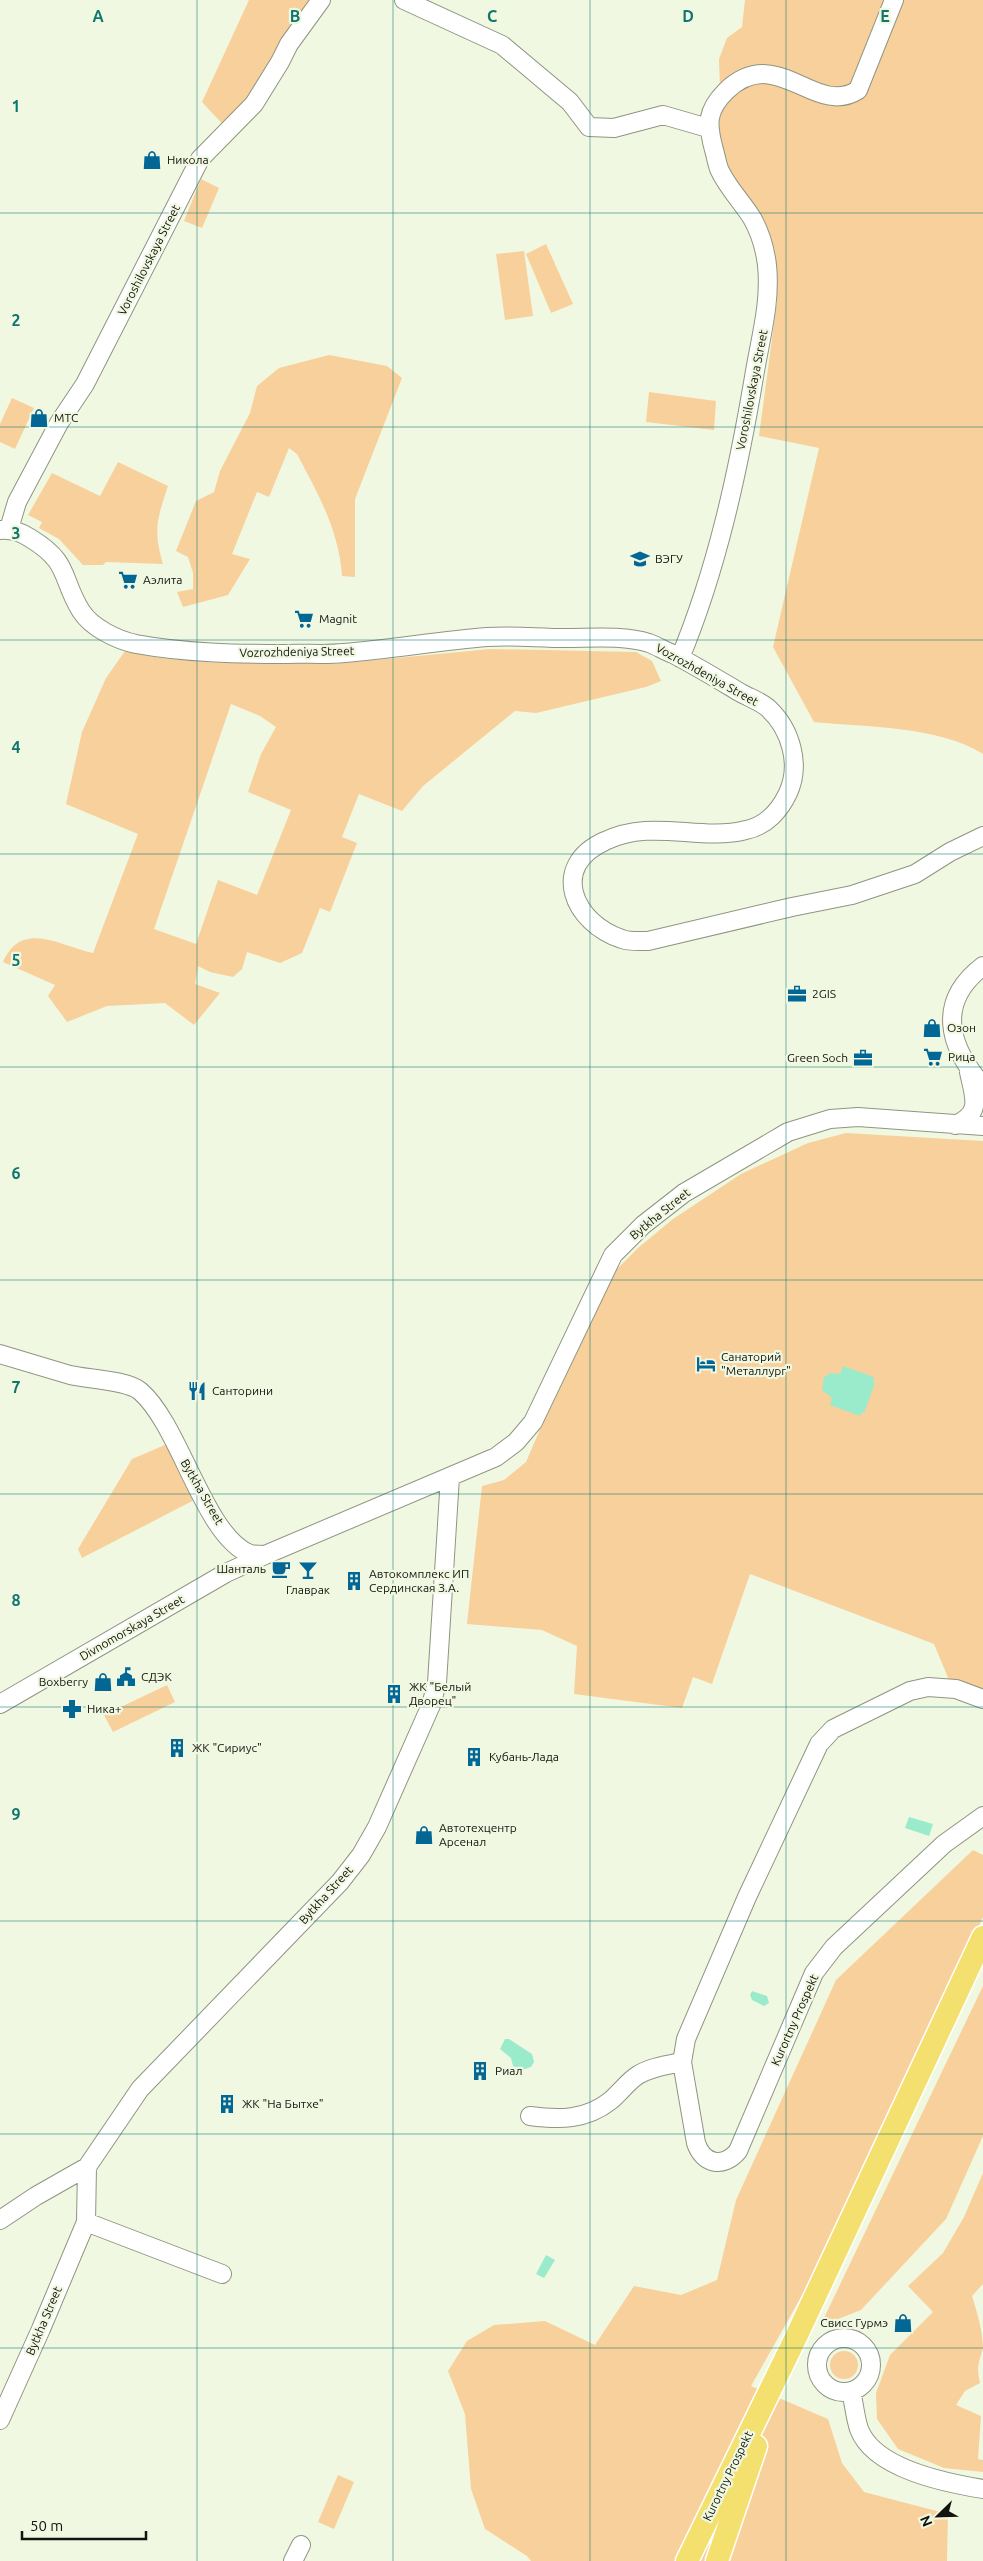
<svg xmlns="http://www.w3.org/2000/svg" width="983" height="2561" viewBox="0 0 983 2561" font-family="Ubuntu,sans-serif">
<rect width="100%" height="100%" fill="#f1f8e2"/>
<path fill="#f8d09b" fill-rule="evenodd" d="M 249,0 L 321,0 L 228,130 L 202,102 Z
M 745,0 L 983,0 L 983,754 C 939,726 866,727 814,722 L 773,647 L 819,448 L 759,436 L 777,301 L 772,261 L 715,159 L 720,89 L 719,59 L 727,38 L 742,27 Z
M 201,179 L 219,188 L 202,228 L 184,221 Z
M 546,244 L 573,304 L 551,313 L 526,254 Z
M 524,251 L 533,316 L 505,320 L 496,254 Z
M 329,355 L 387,366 L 402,378 L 355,499 L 355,577 L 342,576 C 339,530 318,494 297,454 L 289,448 L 269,497 L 257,492 L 232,554 L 250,559 L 228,595 L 183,607 L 177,592 L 193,589 L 193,573 L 188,557 L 176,551 L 196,501 L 214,492 L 220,471 L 250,413 L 257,386 L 279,368 Z
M 649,392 L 716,401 L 714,430 L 646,422 Z
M 12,398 L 34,408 L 15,449 L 0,442 L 0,424 Z
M 118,462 L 168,486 C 157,519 153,530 163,564 L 106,562 L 103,565 L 83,565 L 59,539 L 39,528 L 42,522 L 28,515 L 52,473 L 100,496 Z
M 490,649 L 636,652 L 652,661 L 661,681 L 646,687 L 536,713 L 515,711 L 423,786 L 402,811 L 359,794 L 342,837 L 357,843 L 330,912 L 320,908 L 302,953 L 280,963 L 247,952 L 242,969 L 233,977 L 210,972 L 198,966 L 195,984 L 220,993 L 194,1025 L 165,1003 L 107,1006 L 67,1022 L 48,996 L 55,985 L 3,962 C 22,919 60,946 93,953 L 138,834 L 66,804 L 82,732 L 106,678 L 125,651 C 191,667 259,663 326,661 L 334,664 ZM 231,704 L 260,716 L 276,727 L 261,754 L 248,792 L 291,810 L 257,895 L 218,880 L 196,944 L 154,929 Z
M 846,1133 L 983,1141 L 983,1696 L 949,1680 L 934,1644 L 750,1574 L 712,1684 L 693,1677 L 682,1708 L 574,1694 L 577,1646 L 542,1630 L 467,1624 L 482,1486 L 504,1480 L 526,1462 L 573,1353 L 614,1272 L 638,1248 L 673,1219 L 741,1174 L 808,1143 Z
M 174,1441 L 202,1496 L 82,1558 L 78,1549 L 132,1459 Z
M 167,1685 L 175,1702 L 113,1732 L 104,1715 Z
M 973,1850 L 983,1855 L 983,1917 L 832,2242 L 751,2386 L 828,2419 L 842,2463 L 864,2492 L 948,2514 L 947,2561 L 531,2561 L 527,2556 L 485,2529 L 471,2489 L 465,2414 L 448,2371 L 467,2341 L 494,2325 L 545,2321 L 595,2345 L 634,2286 L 681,2295 L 717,2280 L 736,2200 L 836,1980 Z
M 983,1986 L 983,2136 L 946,2219 L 861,2310 L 833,2321 L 824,2318 Z
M 983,2173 L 983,2284 L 972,2296 C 977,2312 983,2332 983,2348 C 979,2363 976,2366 980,2383 L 965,2391 L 956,2405 L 981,2416 L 978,2459 L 983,2460 L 983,2472 L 944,2468 L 898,2449 L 877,2419 L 876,2393 L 890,2355 L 933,2312 L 908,2286 L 943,2253 L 964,2217 Z
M830 2365a14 14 0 1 1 28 0a14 14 0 1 1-28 0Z
M 338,2475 L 354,2482 L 334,2529 L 318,2522 Z"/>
<path fill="#9aebcc" d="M 843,1366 L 874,1377 L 873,1382 L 875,1383 L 864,1413 L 862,1412 L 860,1416 L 830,1405 L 832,1398 L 822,1390 L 824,1377 L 831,1373 L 840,1374 Z
M 909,1817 L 933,1824 L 929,1836 L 905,1828 Z
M 752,1991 L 767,1996 L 769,2003 L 764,2006 L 752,2000 L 750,1995 Z
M 505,2039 L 509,2039 L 532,2054 L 534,2062 L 531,2067 L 522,2070 L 513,2066 L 511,2058 L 500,2049 Z
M 546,2255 L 555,2260 L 544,2278 L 536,2274 Z"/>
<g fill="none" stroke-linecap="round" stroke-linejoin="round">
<g stroke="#8f9581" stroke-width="20">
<path id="minor" d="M 404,0 L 502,45 L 570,102 L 589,127 L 614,128 L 663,115 L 708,128
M 9,529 L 17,502 L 59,423 L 85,384 L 200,159 L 254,104 L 280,62 L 289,44 L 321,0
M 0,530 C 12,529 21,532 30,538 C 71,563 60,577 81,611 C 92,628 117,640 136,644 C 185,653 236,654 285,654 C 305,653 325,655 344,653 C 392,649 439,641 487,637 C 512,635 539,638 565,638 C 592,638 623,635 649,643 C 657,646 665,651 673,654 C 696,666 719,680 741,693 C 750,698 762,702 769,709 C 791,730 801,765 788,793 C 780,810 766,826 746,830 C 699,842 653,818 605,841 C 549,866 573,923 622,939 C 630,942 639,941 648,941 L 792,907 L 852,895 L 915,874 L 950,852 L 983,836
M 680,658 C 717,569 738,472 754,377 C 760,339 771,304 767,265 C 765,249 760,232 752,218 C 742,202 728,188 720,171 C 717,165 716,156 714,150 C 707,124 706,111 726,91 C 777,42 815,118 858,90 L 894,0
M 983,966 C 936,1002 948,1046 983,1086
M 955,1125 C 983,1113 974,1097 969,1072
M 0,1354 C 23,1361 46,1368 70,1375 C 87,1379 127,1380 140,1391 C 180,1425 204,1536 250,1554 C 255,1555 260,1555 265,1555 L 496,1457 L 516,1442 L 533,1422 L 613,1255 L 643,1225 L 684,1193 L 788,1132 L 830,1119 L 858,1117 L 983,1126
M 983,1699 L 956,1689 L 928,1687 L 910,1691 L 833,1729 L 819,1744 L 747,1897 L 686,2039 L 682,2062 L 696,2143 C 703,2164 723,2169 738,2151 L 814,1973 L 834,1947 L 944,1844 L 983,1816
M 0,1704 L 226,1573 L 265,1555
M 530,2116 C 559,2120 586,2120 610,2101 C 620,2093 627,2082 638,2075 C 651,2067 667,2065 682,2062
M 0,2220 L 36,2196 L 87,2167
M 86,2222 L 222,2274
M817 2365a27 27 0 1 1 54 0a27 27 0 1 1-54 0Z
M 851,2391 C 854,2403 855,2417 859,2429 C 874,2469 946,2483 983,2489
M 0,2420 L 41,2329 L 86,2222 L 87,2167 L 140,2089 L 340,1882 L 361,1855 L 377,1827 L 431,1705 L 437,1683 L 450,1477
M 293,2561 L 301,2545"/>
</g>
<g stroke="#fff" stroke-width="25">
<path id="major" d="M 687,2561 L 797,2335 L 983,1937
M 717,2561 L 756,2446"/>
</g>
<use href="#minor" stroke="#fff" stroke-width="18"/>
<use href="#major" stroke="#f3e06e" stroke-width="22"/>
</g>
<path fill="none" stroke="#0f766e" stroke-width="1" stroke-opacity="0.55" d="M 197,0 L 197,2561M 393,0 L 393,2561M 590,0 L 590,2561M 786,0 L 786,2561M 0,213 L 983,213M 0,427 L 983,427M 0,640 L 983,640M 0,854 L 983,854M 0,1067 L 983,1067M 0,1280 L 983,1280M 0,1494 L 983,1494M 0,1707 L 983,1707M 0,1921 L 983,1921M 0,2134 L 983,2134M 0,2348 L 983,2348"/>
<defs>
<g id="shop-bare" transform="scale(1.5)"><path d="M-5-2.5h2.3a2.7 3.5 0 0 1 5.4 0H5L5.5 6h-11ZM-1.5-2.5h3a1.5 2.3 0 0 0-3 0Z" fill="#036796" stroke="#f1f8e2" stroke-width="2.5" paint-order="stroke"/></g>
<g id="university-bare" transform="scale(1.5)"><path d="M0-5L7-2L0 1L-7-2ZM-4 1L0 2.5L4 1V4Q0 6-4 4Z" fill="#036796" stroke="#f1f8e2" stroke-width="2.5" paint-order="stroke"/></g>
<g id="supermarket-bare" transform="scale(1.5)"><path d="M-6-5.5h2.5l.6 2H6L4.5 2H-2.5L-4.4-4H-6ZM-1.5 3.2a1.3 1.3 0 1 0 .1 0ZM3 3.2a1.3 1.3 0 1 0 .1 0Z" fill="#036796" stroke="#f1f8e2" stroke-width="2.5" paint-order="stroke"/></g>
<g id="office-bare" transform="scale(1.5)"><path d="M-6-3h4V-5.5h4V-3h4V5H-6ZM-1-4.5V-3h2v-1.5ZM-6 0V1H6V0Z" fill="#036796" stroke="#f1f8e2" stroke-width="2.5" paint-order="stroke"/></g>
<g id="hotel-bare" transform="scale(1.5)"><path d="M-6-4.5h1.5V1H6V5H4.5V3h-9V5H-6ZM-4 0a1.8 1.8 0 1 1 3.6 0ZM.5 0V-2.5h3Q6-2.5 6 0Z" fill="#036796" stroke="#f1f8e2" stroke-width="2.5" paint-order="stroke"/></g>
<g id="restaurant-bare" transform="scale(1.5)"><path d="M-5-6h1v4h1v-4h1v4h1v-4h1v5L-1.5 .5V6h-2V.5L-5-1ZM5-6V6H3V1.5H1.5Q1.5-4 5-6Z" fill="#036796" stroke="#f1f8e2" stroke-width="2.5" paint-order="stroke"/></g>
<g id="cafe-bare" transform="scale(1.5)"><path d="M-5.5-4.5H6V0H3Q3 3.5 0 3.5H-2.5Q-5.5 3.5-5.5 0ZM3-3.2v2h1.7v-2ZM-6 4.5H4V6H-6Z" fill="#036796" stroke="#f1f8e2" stroke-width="2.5" paint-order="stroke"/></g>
<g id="bar-bare" transform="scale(1.5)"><path d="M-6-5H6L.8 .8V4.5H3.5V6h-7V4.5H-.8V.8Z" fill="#036796" stroke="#f1f8e2" stroke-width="2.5" paint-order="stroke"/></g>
<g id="building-bare" transform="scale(1.5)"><path d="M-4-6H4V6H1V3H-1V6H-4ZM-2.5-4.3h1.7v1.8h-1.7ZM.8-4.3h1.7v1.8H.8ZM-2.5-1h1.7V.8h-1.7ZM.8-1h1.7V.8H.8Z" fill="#036796" stroke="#f1f8e2" stroke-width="2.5" paint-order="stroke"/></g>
<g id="civic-bare" transform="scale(1.5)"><path d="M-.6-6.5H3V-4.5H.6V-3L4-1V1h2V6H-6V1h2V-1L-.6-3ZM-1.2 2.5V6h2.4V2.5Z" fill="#036796" stroke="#f1f8e2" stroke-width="2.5" paint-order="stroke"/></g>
<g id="pharmacy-bare" transform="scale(1.5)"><path d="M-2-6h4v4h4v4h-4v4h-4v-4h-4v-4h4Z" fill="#036796" stroke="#f1f8e2" stroke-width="2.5" paint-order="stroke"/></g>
</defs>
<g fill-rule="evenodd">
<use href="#shop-bare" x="152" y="160"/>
<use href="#shop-bare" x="39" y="418"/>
<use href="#university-bare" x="640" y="559"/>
<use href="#supermarket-bare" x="128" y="580"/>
<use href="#supermarket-bare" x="304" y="619"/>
<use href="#office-bare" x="797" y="994"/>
<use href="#shop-bare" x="932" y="1028"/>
<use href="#supermarket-bare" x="933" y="1057"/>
<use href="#office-bare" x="863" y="1058"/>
<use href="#hotel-bare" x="706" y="1364"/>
<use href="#restaurant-bare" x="197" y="1391"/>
<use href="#cafe-bare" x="281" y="1569"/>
<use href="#bar-bare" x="308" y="1570"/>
<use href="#building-bare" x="354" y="1581"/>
<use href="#civic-bare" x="126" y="1677"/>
<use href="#shop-bare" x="103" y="1682"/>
<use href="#building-bare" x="394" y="1694"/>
<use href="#pharmacy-bare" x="72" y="1709"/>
<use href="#building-bare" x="177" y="1748"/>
<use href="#building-bare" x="474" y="1757"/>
<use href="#shop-bare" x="424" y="1835"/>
<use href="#building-bare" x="480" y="2071"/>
<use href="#building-bare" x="227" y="2104"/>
<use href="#shop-bare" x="903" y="2323"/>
</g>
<g text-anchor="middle" stroke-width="4.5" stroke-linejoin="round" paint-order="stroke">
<g font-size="12" fill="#12140d" stroke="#f1f8e2" text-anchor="start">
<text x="167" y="164">Никола</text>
<text x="54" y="422">МТС</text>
<text x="655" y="563">ВЭГУ</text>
<text x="143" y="584">Аэлита</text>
<text x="319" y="623">Magnit</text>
<text x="812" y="998">2GIS</text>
<text x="947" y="1032">Озон</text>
<text x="948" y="1061">Рица</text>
<text x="848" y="1062" text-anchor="end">Green Soch</text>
<text x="721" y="1361">Санаторий<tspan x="721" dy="14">"Металлург"</tspan></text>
<text x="212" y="1395">Санторини</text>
<text x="266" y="1573" text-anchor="end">Шанталь</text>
<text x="369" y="1578">Автокомплекс ИП<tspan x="369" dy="14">Сердинская З.А.</tspan></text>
<text x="308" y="1594" text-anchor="middle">Главрак</text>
<text x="141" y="1681">СДЭК</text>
<text x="88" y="1686" text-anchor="end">Boxberry</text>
<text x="409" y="1691">ЖК "Белый<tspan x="409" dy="14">Дворец"</tspan></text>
<text x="87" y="1713">Ника+</text>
<text x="192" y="1752">ЖК "Сириус"</text>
<text x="489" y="1761">Кубань-Лада</text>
<text x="439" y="1832">Автотехцентр<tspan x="439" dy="14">Арсенал</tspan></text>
<text x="495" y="2075">Риал</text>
<text x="242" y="2108">ЖК "На Бытхе"</text>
<text x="888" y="2327" text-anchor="end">Свисс Гурмэ</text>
</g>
<g font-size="12" fill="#12140d" stroke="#f1f8e2">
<text transform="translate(149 260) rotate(-63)" y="4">Voroshilovskaya Street</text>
<text transform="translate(752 390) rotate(-79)" y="4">Voroshilovskaya Street</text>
<text transform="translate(297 652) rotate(-1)" y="4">Vozrozhdeniya Street</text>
<text transform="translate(707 675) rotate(29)" y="4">Vozrozhdeniya Street</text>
<text transform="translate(660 1214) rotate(-39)" y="4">Bytkha Street</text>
<text transform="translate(202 1492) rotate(60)" y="4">Bytkha Street</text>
<text transform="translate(132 1628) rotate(-30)" y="4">Divnomorskaya Street</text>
<text transform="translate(326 1895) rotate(-48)" y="4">Bytkha Street</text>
<text transform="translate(795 2020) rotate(-66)" y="4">Kurortny Prospekt</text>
<text transform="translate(44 2321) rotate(-67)" y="4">Bytkha Street</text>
<text transform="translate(728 2476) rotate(-64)" y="4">Kurortny Prospekt</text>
</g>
</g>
<g font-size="16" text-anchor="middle" font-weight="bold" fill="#0f766e" stroke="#f1f8e2" stroke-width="4.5" stroke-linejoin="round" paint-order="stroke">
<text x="98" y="22">A</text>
<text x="295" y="22">B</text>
<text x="492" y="22">C</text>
<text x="688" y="22">D</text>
<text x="885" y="22">E</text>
<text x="16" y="112">1</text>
<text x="16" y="326">2</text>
<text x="16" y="539">3</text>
<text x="16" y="753">4</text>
<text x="16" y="966">5</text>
<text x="16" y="1179">6</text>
<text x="16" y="1393">7</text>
<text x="16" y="1606">8</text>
<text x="16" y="1820">9</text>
</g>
<g transform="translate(938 2516) rotate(247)" stroke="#f1f8e2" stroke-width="4" paint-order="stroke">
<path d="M0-4L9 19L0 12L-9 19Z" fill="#12140d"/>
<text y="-8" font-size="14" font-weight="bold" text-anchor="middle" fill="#12140d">N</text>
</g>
<path d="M22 2531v8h124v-8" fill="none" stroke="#12140d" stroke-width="2.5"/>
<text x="30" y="2531" font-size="15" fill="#12140d" stroke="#f1f8e2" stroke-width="4" paint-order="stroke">50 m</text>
</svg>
